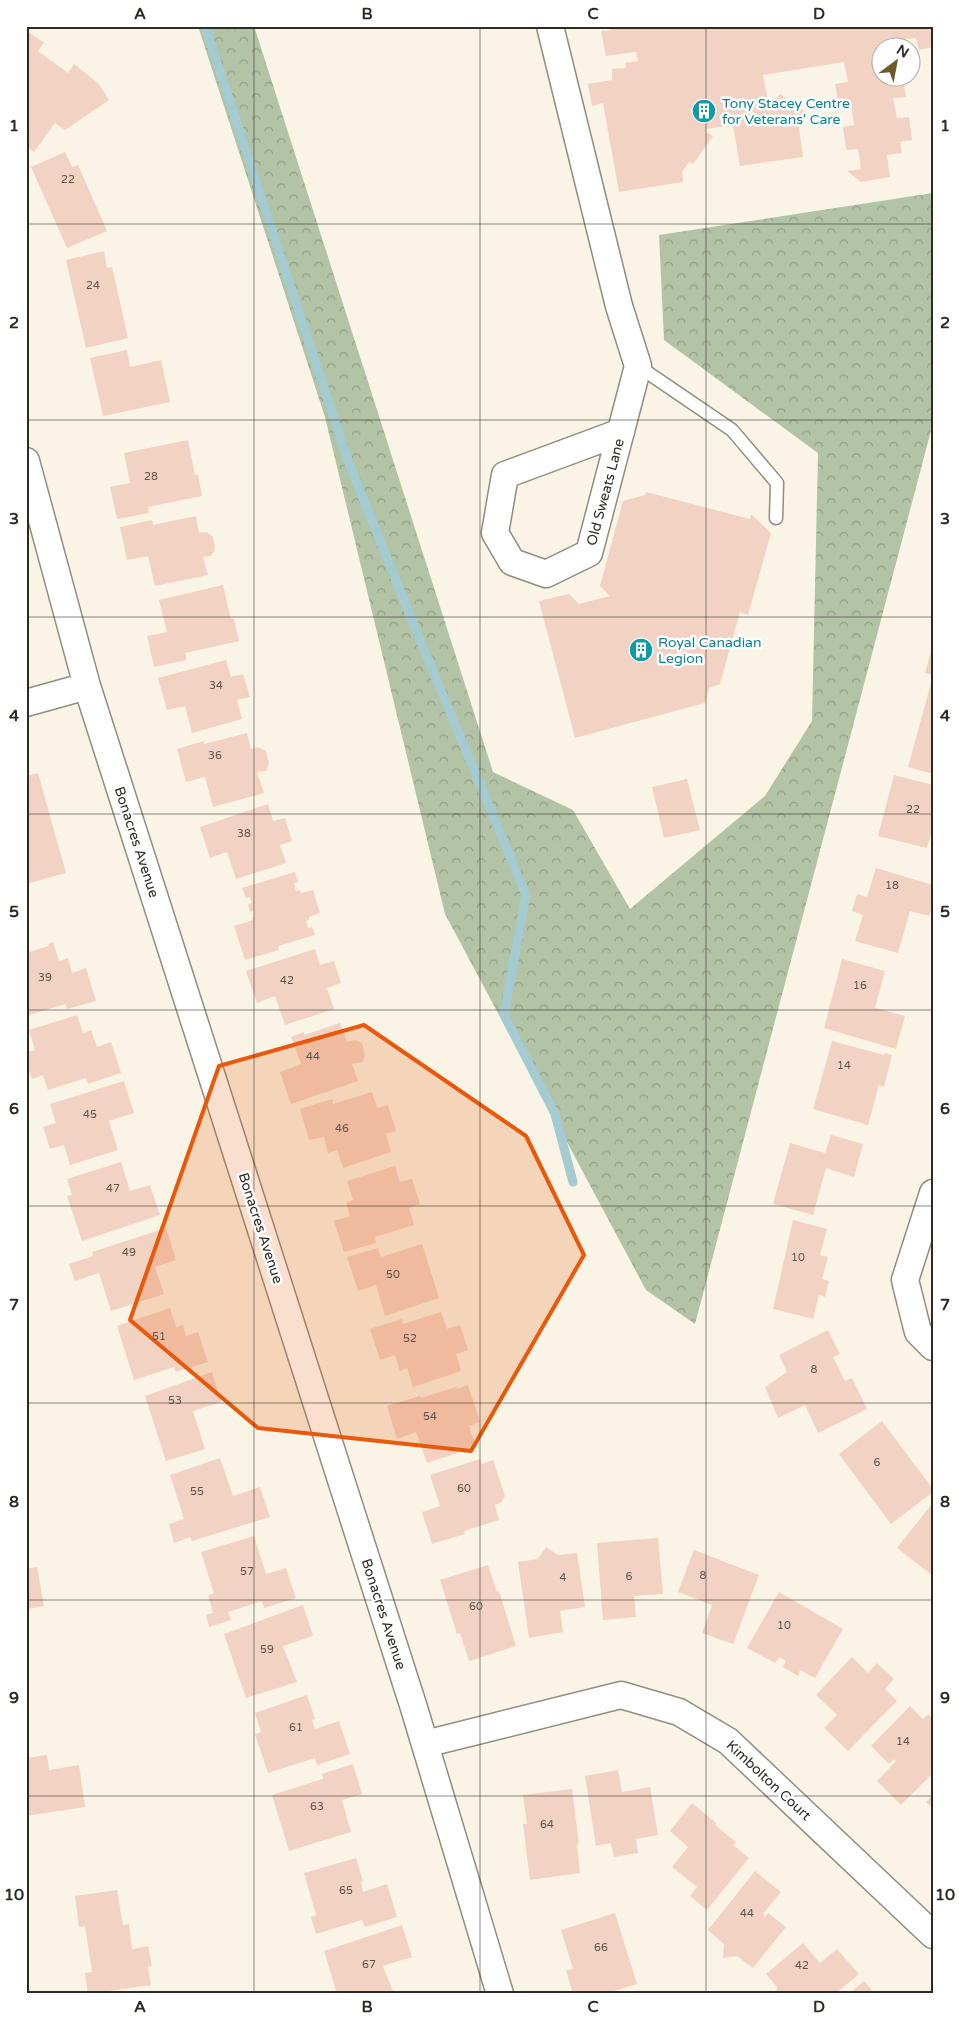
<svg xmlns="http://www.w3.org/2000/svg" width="959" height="2020" viewBox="0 0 959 2020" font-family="'Varela Round',sans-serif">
<defs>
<pattern id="forest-crowns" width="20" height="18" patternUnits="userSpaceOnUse" patternTransform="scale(1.25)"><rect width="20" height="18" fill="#b3c3a6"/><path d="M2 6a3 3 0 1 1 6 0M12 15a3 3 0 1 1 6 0" fill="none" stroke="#929f87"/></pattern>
</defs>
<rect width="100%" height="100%" fill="#f9f4e5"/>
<path fill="url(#forest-crowns)" d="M 198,26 L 254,26 L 493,772 L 573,810 L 630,909 L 765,796 L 812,721 L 818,453 L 664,340 L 659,235 L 933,193 L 933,423 L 695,1324 L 646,1290 L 445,914 L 325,417 Z"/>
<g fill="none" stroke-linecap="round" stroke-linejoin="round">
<path stroke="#a4cbd1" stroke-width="9" d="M 205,26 L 348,461 L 422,645 L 526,895 L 504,1015 L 555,1114 L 573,1182"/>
</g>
<path fill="#f2d2c2" d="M 613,26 L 933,26 L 933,47 L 919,50 L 916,38 L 896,40 L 897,48 L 882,48 L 882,78 L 903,78 L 906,97 L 893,98 L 897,118 L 909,117 L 912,140 L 900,142 L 902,153 L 887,155 L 890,177 L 861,182 L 847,171 L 861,169 L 858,149 L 846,150 L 843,127 L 854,125 L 851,105 L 839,107 L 835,84 L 848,82 L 844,62 L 763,75 L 769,106 L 771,107 L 780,94 L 808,114 L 799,128 L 803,157 L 740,166 L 733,125 L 706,129 L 706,132 L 713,136 L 693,164 L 689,162 L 682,172 L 683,182 L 619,192 L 603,103 L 592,106 L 588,84 L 612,80 L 612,69 L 626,68 L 625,63 L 638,61 L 636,52 L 606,56 L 601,31 L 610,30 Z
M 26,30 L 44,43 L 38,51 L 68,73 L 74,64 L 99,84 L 109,100 L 65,130 L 55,123 L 34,152 L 26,146 Z
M 65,152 L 72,167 L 78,165 L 107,231 L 67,248 L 31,167 Z
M 104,251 L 107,268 L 112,267 L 128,338 L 86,348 L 66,260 Z
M 127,350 L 130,367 L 161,360 L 170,402 L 103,416 L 90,358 Z
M 188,440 L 195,475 L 198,474 L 202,496 L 148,507 L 149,513 L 117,519 L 110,487 L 130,483 L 124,453 Z
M 646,492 L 750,519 L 751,514 L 771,533 L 748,615 L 740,612 L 720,684 L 709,688 L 705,703 L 575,738 L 539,601 L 569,594 L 579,604 L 610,596 L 600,586 L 623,501 L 645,495 Z
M 196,516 L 199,533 L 207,532 L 213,537 L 215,549 L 211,556 L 203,557 L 208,575 L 155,586 L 148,556 L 127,560 L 120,527 L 152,520 L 153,525 Z
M 223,585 L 231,619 L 234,619 L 239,641 L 185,653 L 187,660 L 154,667 L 147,636 L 167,632 L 159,600 Z
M 932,648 L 933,648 L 933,675 L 925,673 Z
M 226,660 L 231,677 L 243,674 L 250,697 L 237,700 L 242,719 L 192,733 L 185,706 L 167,710 L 158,678 Z
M 931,683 L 933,683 L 933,774 L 908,767 Z
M 247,733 L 251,749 L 258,747 L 266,751 L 269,763 L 266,771 L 257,772 L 264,793 L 213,807 L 205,777 L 186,782 L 177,749 L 204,741 L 204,744 Z
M 38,773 L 66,873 L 26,884 L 26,776 Z
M 894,775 L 933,785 L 933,827 L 927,848 L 878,836 Z
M 687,779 L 700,830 L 664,838 L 652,787 Z
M 268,804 L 273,821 L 285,818 L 292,841 L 280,845 L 286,863 L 236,879 L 227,852 L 210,858 L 200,827 Z
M 876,868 L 933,885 L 933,904 L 929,916 L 910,911 L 898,953 L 855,941 L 863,915 L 852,911 L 857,894 L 867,897 Z
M 295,872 L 298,882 L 294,883 L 296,891 L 300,890 L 301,893 L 313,890 L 320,913 L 309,917 L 309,920 L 306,921 L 308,928 L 312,927 L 315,935 L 278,946 L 279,950 L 245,960 L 234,926 L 253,920 L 252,918 L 255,917 L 253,911 L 250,912 L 248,904 L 252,903 L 250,897 L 246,898 L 242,888 Z
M 53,942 L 59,961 L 68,958 L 72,973 L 86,968 L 96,1001 L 67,1009 L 65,1004 L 26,1016 L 26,953 L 49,946 L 48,944 Z
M 315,949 L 320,965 L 334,961 L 341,983 L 327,988 L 334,1009 L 285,1025 L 275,996 L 257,1003 L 246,971 Z
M 842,959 L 885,971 L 875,1008 L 905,1016 L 896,1049 L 824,1028 Z
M 77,1015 L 83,1033 L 91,1030 L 97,1047 L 111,1042 L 121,1073 L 88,1084 L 86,1078 L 48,1090 L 43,1075 L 32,1079 L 26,1062 L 26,1053 L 35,1050 L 29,1030 Z
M 340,1023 L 347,1042 L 355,1040 L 362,1043 L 365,1056 L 362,1062 L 352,1064 L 358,1081 L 291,1104 L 280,1072 L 301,1064 L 291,1037 L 304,1032 L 304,1035 Z
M 832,1041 L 884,1055 L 885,1053 L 892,1055 L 884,1087 L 879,1085 L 868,1125 L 813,1109 Z
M 124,1081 L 134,1113 L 109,1121 L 118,1150 L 70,1165 L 64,1145 L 50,1149 L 43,1127 L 56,1123 L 50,1104 Z
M 372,1092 L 377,1108 L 388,1105 L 396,1131 L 386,1134 L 391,1152 L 343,1168 L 337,1150 L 328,1153 L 324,1137 L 309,1140 L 300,1109 L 332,1099 L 333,1104 Z
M 831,1135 L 863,1144 L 854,1177 L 826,1168 L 813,1215 L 773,1204 L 790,1143 L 825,1153 Z
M 121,1162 L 130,1191 L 150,1185 L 160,1215 L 82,1241 L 67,1196 L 72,1195 L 67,1179 Z
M 395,1166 L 400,1182 L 412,1179 L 420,1204 L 409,1208 L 414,1225 L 375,1237 L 376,1243 L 344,1252 L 334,1221 L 350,1216 L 346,1203 L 353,1200 L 347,1181 Z
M 793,1220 L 827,1229 L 820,1255 L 828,1257 L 822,1279 L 829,1281 L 825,1297 L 819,1295 L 813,1319 L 773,1309 Z
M 166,1228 L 176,1260 L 155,1267 L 164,1294 L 111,1311 L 99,1273 L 75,1281 L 69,1264 L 93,1256 L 92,1252 Z
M 422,1244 L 439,1298 L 385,1316 L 376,1285 L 358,1291 L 347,1257 L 378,1248 L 381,1257 Z
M 170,1308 L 176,1327 L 183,1325 L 186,1336 L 198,1332 L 208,1362 L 176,1372 L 174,1367 L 134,1380 L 117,1326 Z
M 441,1312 L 447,1329 L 460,1325 L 468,1350 L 456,1354 L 461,1371 L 413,1387 L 407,1368 L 400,1371 L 395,1355 L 380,1360 L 370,1329 L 402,1319 L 403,1324 Z
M 828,1330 L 840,1354 L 833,1357 L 845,1381 L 852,1378 L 867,1409 L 818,1433 L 805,1405 L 778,1418 L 765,1387 L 787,1372 L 779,1355 Z
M 212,1372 L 221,1402 L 193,1411 L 205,1449 L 166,1461 L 145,1396 Z
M 468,1385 L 480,1422 L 469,1426 L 476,1447 L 427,1463 L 416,1432 L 397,1439 L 387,1406 L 420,1396 L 421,1398 L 456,1387 L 457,1389 Z
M 882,1421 L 933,1489 L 933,1492 L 891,1524 L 839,1454 Z
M 220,1458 L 233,1496 L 260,1487 L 270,1517 L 192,1541 L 190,1537 L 174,1543 L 169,1524 L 184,1519 L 170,1475 Z
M 480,1459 L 482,1464 L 493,1460 L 505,1496 L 500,1503 L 495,1505 L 499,1520 L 464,1531 L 465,1534 L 432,1544 L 422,1512 L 440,1506 L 430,1475 Z
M 931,1505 L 933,1506 L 933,1576 L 897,1548 Z
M 254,1536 L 266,1574 L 286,1568 L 296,1598 L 264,1608 L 262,1601 L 228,1612 L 231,1620 L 209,1627 L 206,1615 L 213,1613 L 208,1595 L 214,1593 L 201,1552 Z
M 658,1538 L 663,1594 L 634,1596 L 636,1617 L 603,1620 L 597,1543 Z
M 546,1547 L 558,1555 L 577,1553 L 585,1607 L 560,1611 L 563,1632 L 529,1638 L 518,1562 L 538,1559 Z
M 694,1550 L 759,1575 L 733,1644 L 702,1633 L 712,1605 L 678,1592 Z
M 488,1565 L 497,1592 L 499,1591 L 516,1646 L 469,1661 L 460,1633 L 457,1634 L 440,1580 Z
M 37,1567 L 44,1606 L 26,1609 L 26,1569 Z
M 779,1592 L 843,1629 L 815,1678 L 800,1670 L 798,1676 L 783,1667 L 786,1661 L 779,1657 L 775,1663 L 747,1648 Z
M 303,1605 L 313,1636 L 283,1646 L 297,1682 L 246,1698 L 224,1634 Z
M 852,1657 L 868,1673 L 877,1663 L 894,1679 L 885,1689 L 897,1701 L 848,1751 L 824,1728 L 837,1715 L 816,1695 Z
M 307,1695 L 315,1719 L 312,1720 L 315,1729 L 339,1721 L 350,1754 L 317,1765 L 315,1758 L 268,1773 L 255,1734 L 261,1732 L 255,1713 Z
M 910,1706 L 923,1719 L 928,1714 L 933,1719 L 933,1773 L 901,1805 L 877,1781 L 896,1761 L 895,1759 L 889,1764 L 871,1746 Z
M 47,1755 L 49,1770 L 79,1765 L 85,1807 L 26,1816 L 26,1758 Z
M 353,1764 L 362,1794 L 342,1800 L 351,1832 L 289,1851 L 272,1795 L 323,1779 L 322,1774 Z
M 618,1770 L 622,1792 L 650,1787 L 658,1835 L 636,1839 L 638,1853 L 614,1857 L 611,1843 L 596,1846 L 585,1776 Z
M 572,1789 L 579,1844 L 577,1844 L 580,1873 L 530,1880 L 523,1824 L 527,1824 L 523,1795 Z
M 933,1795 L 933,1808 L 926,1802 Z
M 692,1803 L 716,1823 L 715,1825 L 736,1842 L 733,1845 L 749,1858 L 707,1910 L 690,1896 L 697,1887 L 672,1867 L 688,1847 L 670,1831 Z
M 356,1858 L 363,1881 L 361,1882 L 363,1892 L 387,1884 L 397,1917 L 365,1927 L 362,1920 L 316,1934 L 311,1917 L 316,1915 L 304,1873 Z
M 755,1871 L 781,1892 L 763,1914 L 765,1917 L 768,1913 L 786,1927 L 753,1968 L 737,1956 L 723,1958 L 724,1944 L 708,1930 Z
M 117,1890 L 123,1925 L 129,1924 L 132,1949 L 148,1946 L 152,1966 L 148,1967 L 151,1985 L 88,1994 L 85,1973 L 92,1972 L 85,1926 L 79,1927 L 75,1896 Z
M 615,1913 L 637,1984 L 604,1994 L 573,1994 L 566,1970 L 573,1969 L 561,1930 Z
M 402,1925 L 412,1957 L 383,1966 L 394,1994 L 337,1994 L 324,1951 Z
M 803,1943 L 820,1963 L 837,1949 L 859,1974 L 835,1994 L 776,1994 L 777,1987 L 766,1974 Z
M 864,1981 L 875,1994 L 849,1994 Z"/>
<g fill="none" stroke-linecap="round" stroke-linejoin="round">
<g stroke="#928d7f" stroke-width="15">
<path id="service" d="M 638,366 L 732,430 L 777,483 L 776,518"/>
</g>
<g stroke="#928d7f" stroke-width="29">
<path id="minor" d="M 550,26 L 619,306 L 638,366 L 589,553 L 546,574 L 512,562 L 495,533 L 505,475 L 621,432
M 26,461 L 87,686 L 414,1708 L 500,1994
M 26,703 L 87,686
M 933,1193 L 905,1280 L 918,1332 L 933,1347
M 425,1744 L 621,1695 L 679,1712 L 728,1741 L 933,1935"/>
</g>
<use href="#service" stroke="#fff" stroke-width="12"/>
<use href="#minor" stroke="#fff" stroke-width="26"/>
</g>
<path fill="#e8590c" fill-opacity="0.2" stroke="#e8590c" stroke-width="4" stroke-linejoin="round" d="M 364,1025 L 526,1136 L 584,1255 L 471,1451 L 258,1428 L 130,1320 L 219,1066 Z"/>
<path fill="none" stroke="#2c2a24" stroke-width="1" stroke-opacity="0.55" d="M 254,26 L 254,1994M 480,26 L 480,1994M 706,26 L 706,1994M 26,224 L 933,224M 26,420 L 933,420M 26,617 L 933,617M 26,814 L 933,814M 26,1010 L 933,1010M 26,1206 L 933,1206M 26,1403 L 933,1403M 26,1600 L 933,1600M 26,1796 L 933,1796"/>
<defs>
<g id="building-disc" transform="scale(1.25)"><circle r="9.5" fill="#0f9aa8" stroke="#fff"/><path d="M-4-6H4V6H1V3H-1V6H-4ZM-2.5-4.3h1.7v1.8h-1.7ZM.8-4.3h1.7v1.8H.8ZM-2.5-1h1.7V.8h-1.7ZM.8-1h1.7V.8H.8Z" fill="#fff"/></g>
</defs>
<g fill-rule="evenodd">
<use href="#building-disc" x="704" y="111"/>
<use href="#building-disc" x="641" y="650"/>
</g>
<g text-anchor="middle" stroke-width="5" stroke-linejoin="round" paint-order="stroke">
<g font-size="11" fill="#5e544c">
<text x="68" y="183">22</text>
<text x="93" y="289">24</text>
<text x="151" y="480">28</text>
<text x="216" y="689">34</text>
<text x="215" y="759">36</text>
<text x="913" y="813">22</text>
<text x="244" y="837">38</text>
<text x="892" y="889">18</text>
<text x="45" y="981">39</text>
<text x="287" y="984">42</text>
<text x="860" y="989">16</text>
<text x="313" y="1060">44</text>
<text x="844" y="1069">14</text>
<text x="90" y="1118">45</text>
<text x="342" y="1132">46</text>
<text x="113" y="1192">47</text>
<text x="129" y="1256">49</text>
<text x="798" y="1261">10</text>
<text x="393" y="1278">50</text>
<text x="159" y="1340">51</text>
<text x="410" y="1342">52</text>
<text x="814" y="1373">8</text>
<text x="175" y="1404">53</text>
<text x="430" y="1420">54</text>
<text x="877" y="1466">6</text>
<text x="464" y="1492">60</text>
<text x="197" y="1495">55</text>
<text x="247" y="1575">57</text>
<text x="703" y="1579">8</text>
<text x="629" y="1580">6</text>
<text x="563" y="1581">4</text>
<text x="476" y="1610">60</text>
<text x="784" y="1629">10</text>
<text x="267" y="1653">59</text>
<text x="296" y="1731">61</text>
<text x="903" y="1745">14</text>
<text x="317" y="1810">63</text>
<text x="547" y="1828">64</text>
<text x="346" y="1894">65</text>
<text x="747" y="1917">44</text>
<text x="601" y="1951">66</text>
<text x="369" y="1968">67</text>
<text x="802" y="1969">42</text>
</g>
<g font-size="14" fill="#0d838f" stroke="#fff" text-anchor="start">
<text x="722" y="108">Tony Stacey Centre<tspan x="722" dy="16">for Veterans' Care</tspan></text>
<text x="658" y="647">Royal Canadian<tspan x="658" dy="16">Legion</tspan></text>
</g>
<g font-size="14" fill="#2c2a24" stroke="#fff">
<text transform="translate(605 492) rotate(-75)" y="5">Old Sweats Lane</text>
<text transform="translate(137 842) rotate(72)" y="5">Bonacres Avenue</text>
<text transform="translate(261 1228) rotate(72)" y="5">Bonacres Avenue</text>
<text transform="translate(384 1614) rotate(72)" y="5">Bonacres Avenue</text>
<text transform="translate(769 1780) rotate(43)" y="5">Kimbolton Court</text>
</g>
</g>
<rect width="959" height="2020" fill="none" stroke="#ffffff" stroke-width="55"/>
<g transform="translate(896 62) rotate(32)"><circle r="24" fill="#ffffff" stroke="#abaaa7"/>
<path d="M0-4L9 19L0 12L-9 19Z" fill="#6e5a28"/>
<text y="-8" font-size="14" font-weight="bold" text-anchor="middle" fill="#2c2a24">N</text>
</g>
<rect x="28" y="28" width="904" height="1964" fill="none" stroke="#2c2a24" stroke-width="2"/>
<g font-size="16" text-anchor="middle" font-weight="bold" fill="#2c2a24">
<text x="140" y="19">A</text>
<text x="367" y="19">B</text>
<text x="593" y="19">C</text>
<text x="819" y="19">D</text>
<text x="14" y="131">1</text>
<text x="945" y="131">1</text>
<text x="14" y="328">2</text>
<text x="945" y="328">2</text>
<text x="14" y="524">3</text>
<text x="945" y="524">3</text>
<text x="14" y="721">4</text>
<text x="945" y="721">4</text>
<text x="14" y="917">5</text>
<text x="945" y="917">5</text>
<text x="14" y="1114">6</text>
<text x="945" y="1114">6</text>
<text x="14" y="1310">7</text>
<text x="945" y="1310">7</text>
<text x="14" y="1507">8</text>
<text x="945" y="1507">8</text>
<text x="14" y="1703">9</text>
<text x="945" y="1703">9</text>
<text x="14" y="1900">10</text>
<text x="945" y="1900">10</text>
<text x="140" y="2012">A</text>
<text x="367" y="2012">B</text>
<text x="593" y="2012">C</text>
<text x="819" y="2012">D</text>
</g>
</svg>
